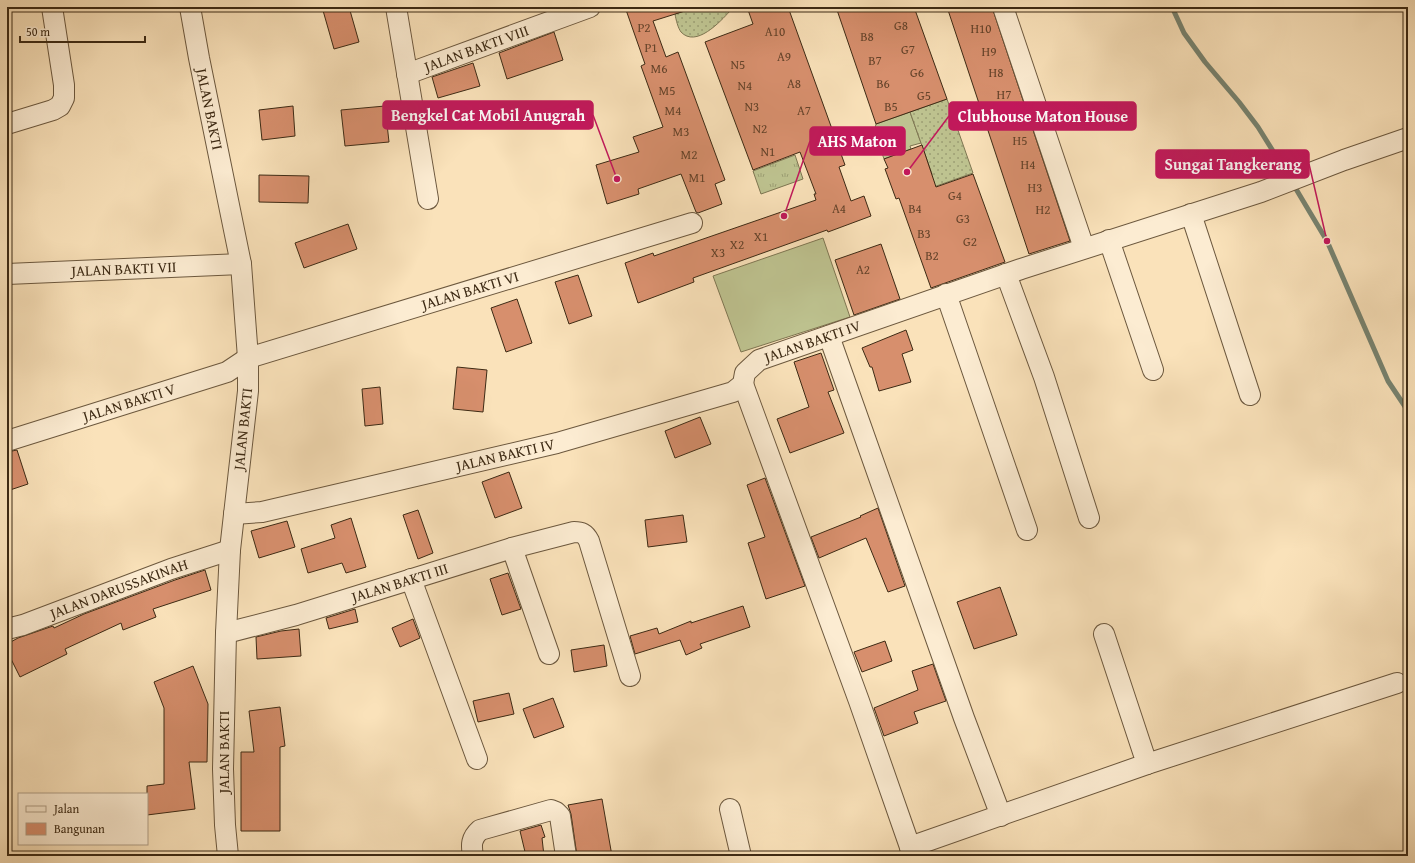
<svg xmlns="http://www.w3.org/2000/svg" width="1415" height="863" viewBox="0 0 1415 863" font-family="'Gentium Book Plus',serif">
<defs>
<pattern id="park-tufts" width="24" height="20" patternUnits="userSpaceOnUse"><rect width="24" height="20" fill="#bec390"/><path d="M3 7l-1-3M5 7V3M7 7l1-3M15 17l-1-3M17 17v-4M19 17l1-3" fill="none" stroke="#9c9f74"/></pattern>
<pattern id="garden-dots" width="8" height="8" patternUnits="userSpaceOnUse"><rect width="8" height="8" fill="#bec390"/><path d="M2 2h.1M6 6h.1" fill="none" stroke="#9c9f74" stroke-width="1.8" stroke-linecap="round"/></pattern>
</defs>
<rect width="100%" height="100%" fill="#fae2ba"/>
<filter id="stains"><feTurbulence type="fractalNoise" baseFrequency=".005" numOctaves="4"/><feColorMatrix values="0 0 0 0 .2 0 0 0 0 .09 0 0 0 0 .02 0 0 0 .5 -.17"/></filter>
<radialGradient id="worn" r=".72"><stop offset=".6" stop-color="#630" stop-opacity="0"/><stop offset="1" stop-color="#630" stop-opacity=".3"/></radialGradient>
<path fill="#bec390" stroke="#7e7652" d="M 910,112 L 921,143 L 910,146 L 911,149 L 884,159 C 881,149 872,134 876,124 Z
M 823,238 L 850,317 L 741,352 L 713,276 Z"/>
<path fill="url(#park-tufts)" stroke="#7e7652" d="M 795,155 L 803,179 L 761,194 L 753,171 Z"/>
<path fill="url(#garden-dots)" stroke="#7e7652" d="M 697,7 L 731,7 L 730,11 C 720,22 696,48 681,32 C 678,28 676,20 675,14 Z
M 947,99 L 973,173 L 928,189 L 932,174 L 910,112 Z"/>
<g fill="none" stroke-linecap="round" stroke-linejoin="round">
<path stroke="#778370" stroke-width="5" d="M 1172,7 L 1184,33 L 1205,62 L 1239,102 L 1258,127 L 1289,177
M 1293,184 L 1327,241 L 1388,381 L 1408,411"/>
</g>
<path fill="#d78f6d" stroke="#3d2a14" d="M 322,7 L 349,7 L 359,42 L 334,49 Z
M 625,7 L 688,7 L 688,10 L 653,21 L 666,57 L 678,52 L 725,180 L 715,184 L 722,204 L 698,213 L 696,212 L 681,174 L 638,189 L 639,194 L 607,204 L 596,165 L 639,152 L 633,137 L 663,127 L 641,66 L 645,64 Z
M 747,7 L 788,7 L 845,165 L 839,167 L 851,201 L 864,196 L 871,216 L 828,232 L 827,230 L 693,278 L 694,282 L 638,303 L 625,263 L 653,253 L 654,256 L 816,200 L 814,194 L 816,194 L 800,152 L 753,170 L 705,42 L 753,24 Z
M 836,7 L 914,7 L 947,99 L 876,124 Z
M 947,7 L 992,7 L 1070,241 L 1029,254 Z
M 554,32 L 563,60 L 507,79 L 499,53 Z
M 473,63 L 480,86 L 438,98 L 432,77 Z
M 293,106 L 295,136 L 262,140 L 259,110 Z
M 385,106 L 389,142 L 345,146 L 341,110 Z
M 922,145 L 936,187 L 973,174 L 1005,262 L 931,288 L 899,198 L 896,199 L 885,169 L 888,168 L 884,159 Z
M 259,175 L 309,176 L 308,203 L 259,202 Z
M 348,224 L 357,249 L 304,268 L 295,243 Z
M 881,244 L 900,299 L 854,315 L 835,260 Z
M 578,275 L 592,316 L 569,324 L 555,282 Z
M 517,299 L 532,343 L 506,352 L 491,308 Z
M 906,330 L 913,350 L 902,354 L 911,382 L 879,391 L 872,367 L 870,367 L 862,348 Z
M 821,353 L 834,390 L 828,392 L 844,433 L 790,453 L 777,419 L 809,407 L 794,362 Z
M 457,367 L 487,370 L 483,412 L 453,409 Z
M 380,387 L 383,424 L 365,426 L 362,389 Z
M 700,417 L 711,444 L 675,458 L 665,431 Z
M 17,450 L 28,484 L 7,491 L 7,452 Z
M 509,472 L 522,508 L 495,518 L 482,482 Z
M 765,478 L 805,586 L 766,599 L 748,543 L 765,537 L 747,485 Z
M 878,508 L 905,586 L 888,592 L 866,538 L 819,558 L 811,537 L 861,517 L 860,516 Z
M 418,510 L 433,553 L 418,559 L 403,515 Z
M 683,515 L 687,542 L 648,547 L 645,520 Z
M 351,518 L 366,567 L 346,573 L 342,563 L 308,573 L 301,549 L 335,538 L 331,525 Z
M 287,521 L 295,547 L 259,558 L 251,531 Z
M 205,570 L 211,590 L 153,609 L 156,617 L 123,630 L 121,623 L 65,649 L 67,654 L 20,677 L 7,651 L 7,644 L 18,638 L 53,626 L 54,628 L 84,614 L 175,580 Z
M 508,573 L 521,609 L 502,615 L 490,579 Z
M 1000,587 L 1017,635 L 974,649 L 957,602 Z
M 743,606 L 750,627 L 700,644 L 702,648 L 686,655 L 680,640 L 635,654 L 630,636 L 657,628 L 659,634 L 691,621 L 691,623 Z
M 355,609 L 358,622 L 329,629 L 326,618 Z
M 413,619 L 420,638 L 400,647 L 392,628 Z
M 299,629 L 301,656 L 257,659 L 256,637 L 281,631 Z
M 885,641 L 892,661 L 862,672 L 854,652 Z
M 604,645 L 607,666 L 574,672 L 571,650 Z
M 933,664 L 946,701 L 914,712 L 918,723 L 884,736 L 874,708 L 918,690 L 912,671 Z
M 193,666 L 208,704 L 207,762 L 189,762 L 195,809 L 147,815 L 147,786 L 164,784 L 164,708 L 154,682 Z
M 509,693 L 514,714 L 478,722 L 473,701 Z
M 553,698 L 564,727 L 534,738 L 523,709 Z
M 280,707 L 285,746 L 280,747 L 280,831 L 241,831 L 241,752 L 254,752 L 249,711 Z
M 602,799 L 612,856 L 577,856 L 571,814 L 568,805 Z
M 541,825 L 545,837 L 542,838 L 544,856 L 526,856 L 520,831 Z"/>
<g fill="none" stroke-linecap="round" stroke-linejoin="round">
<g stroke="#6c583e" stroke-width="22">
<g id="street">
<path id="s1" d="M 190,7 L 199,58 L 241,264 L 248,358 L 248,391 L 230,550 L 226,633 L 223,769 L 225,825 L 228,856"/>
<path d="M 396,7 L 428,199"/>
<path d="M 1003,7 L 1084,248"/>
<path id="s2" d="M 407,74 L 590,7"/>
<path d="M 7,124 L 53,110 L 60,106 L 64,98 L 64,85 L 52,7"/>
<path d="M 1191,214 L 1250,395"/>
<path d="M 1109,240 L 1153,370"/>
<path id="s3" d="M 7,274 L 241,264"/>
<path d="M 1006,274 L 1044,377 L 1089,518"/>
<path d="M 946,294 L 1027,530"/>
<path d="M 829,336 L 964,718 L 1001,816"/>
<path d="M 743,384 L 859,701 L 910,847"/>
<path id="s4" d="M 7,441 L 227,372 L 248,358 L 692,223"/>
<path id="s5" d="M 234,514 L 262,512 L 557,443 L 733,392 L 743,384 L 745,373 L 759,360 L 1021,269 L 1261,192 L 1344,160 L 1408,138"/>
<path d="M 512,548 L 549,654"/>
<path d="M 411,579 L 477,759"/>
<path id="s6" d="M 7,629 L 23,625 L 171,569 L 230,550"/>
<path id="s7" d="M 226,633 L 296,615 L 512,548 L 574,532 C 581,532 585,533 589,541 L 630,676"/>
<path d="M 1147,764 L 1397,683"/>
<path d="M 730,809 L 741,856"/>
<path d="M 473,856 C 471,845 471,838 480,830 L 551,810 L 556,812 L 560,816 L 566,856"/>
<path d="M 913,856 L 910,847 L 1147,764 L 1104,634"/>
</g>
</g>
<use href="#street" stroke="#fcecd2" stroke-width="20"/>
</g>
<g text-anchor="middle" stroke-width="3" stroke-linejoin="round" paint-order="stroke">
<g font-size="13" fill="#64432a">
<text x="901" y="30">G8</text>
<text x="644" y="32">P2</text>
<text x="981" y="33">H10</text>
<text x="775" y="36">A10</text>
<text x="867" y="41">B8</text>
<text x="651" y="52">P1</text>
<text x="908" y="54">G7</text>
<text x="989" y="56">H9</text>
<text x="784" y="61">A9</text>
<text x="875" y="65">B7</text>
<text x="738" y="69">N5</text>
<text x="659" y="73">M6</text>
<text x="917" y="77">G6</text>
<text x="996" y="77">H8</text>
<text x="794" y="88">A8</text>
<text x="883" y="88">B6</text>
<text x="745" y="90">N4</text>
<text x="667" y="95">M5</text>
<text x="1004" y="99">H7</text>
<text x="924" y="100">G5</text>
<text x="752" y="111">N3</text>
<text x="891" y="111">B5</text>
<text x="673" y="115">M4</text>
<text x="804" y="115">A7</text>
<text x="760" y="133">N2</text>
<text x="681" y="136">M3</text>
<text x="1020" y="145">H5</text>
<text x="768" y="156">N1</text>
<text x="689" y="159">M2</text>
<text x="1028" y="169">H4</text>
<text x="697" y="182">M1</text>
<text x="1035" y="192">H3</text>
<text x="955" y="200">G4</text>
<text x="839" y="213">A4</text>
<text x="915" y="213">B4</text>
<text x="1043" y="214">H2</text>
<text x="963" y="223">G3</text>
<text x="924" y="238">B3</text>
<text x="761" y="241">X1</text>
<text x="970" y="246">G2</text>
<text x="737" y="249">X2</text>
<text x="718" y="257">X3</text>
<text x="932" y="260">B2</text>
<text x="863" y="274">A2</text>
</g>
<g font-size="15" fill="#3d2a14" stroke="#fcecd2">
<text dy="5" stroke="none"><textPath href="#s2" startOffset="74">JALAN BAKTI VIII</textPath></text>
<text dy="5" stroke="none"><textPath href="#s1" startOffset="104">JALAN BAKTI</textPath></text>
<text dy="5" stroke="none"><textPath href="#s3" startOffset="117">JALAN BAKTI VII</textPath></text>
<text dy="5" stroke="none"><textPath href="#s4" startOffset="488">JALAN BAKTI VI</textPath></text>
<text dy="5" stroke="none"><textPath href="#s5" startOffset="614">JALAN BAKTI IV</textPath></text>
<text dy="5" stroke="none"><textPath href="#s4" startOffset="128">JALAN BAKTI V</textPath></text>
<text transform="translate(243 429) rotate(-84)" y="5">JALAN BAKTI</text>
<text dy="5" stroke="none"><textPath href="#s5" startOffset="278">JALAN BAKTI IV</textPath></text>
<text dy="5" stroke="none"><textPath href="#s7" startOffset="181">JALAN BAKTI III</textPath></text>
<text dy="5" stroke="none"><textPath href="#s6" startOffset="119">JALAN DARUSSAKINAH</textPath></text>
<text transform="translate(224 752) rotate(-90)" y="5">JALAN BAKTI</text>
</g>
</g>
<path fill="none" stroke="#c2185b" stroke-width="1.5" d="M617 179L593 115M907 172L949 116M784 216L810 141M1327 241L1309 164"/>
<g fill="#c2185b" stroke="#fcecd2" stroke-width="1.5">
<circle cx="617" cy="179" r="4"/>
<circle cx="907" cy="172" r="4"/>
<circle cx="784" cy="216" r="4"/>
<circle cx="1327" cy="241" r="4"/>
</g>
<g fill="#c2185b" stroke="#c2185b" stroke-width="1.5">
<rect x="383" y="101" width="210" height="28" rx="4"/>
<rect x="949" y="102" width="187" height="28" rx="4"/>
<rect x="810" y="127" width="95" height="28" rx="4"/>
<rect x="1156" y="150" width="153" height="28" rx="4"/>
</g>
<g font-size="16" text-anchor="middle" font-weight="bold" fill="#fff">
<text x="488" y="121">Bengkel Cat Mobil Anugrah</text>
<text x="1043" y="122">Clubhouse Maton House</text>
<text x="857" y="147">AHS Maton</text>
<text x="1233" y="170">Sungai Tangkerang</text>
</g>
<rect width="1415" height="863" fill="none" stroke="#fae2ba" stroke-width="24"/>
<rect x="8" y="8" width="1399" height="847" fill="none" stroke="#3d2a14" stroke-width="2"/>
<rect x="12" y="12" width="1391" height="839" fill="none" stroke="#3d2a14"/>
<rect x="18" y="793" width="130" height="52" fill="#fcecd2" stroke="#b09e86"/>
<rect x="26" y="806" width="20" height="6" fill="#fcecd2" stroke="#b09e86"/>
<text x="54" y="813" font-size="12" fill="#3d2a14">Jalan</text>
<rect x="26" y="823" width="20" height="12" fill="#d78f6d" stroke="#b09e86"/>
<text x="54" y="833" font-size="12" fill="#3d2a14">Bangunan</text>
<path d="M20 36v6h125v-6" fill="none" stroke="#3d2a14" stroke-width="2"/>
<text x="26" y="36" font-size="12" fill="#3d2a14" stroke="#fcecd2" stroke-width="3" paint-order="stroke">50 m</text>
<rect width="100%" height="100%" filter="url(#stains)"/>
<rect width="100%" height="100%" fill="url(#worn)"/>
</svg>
